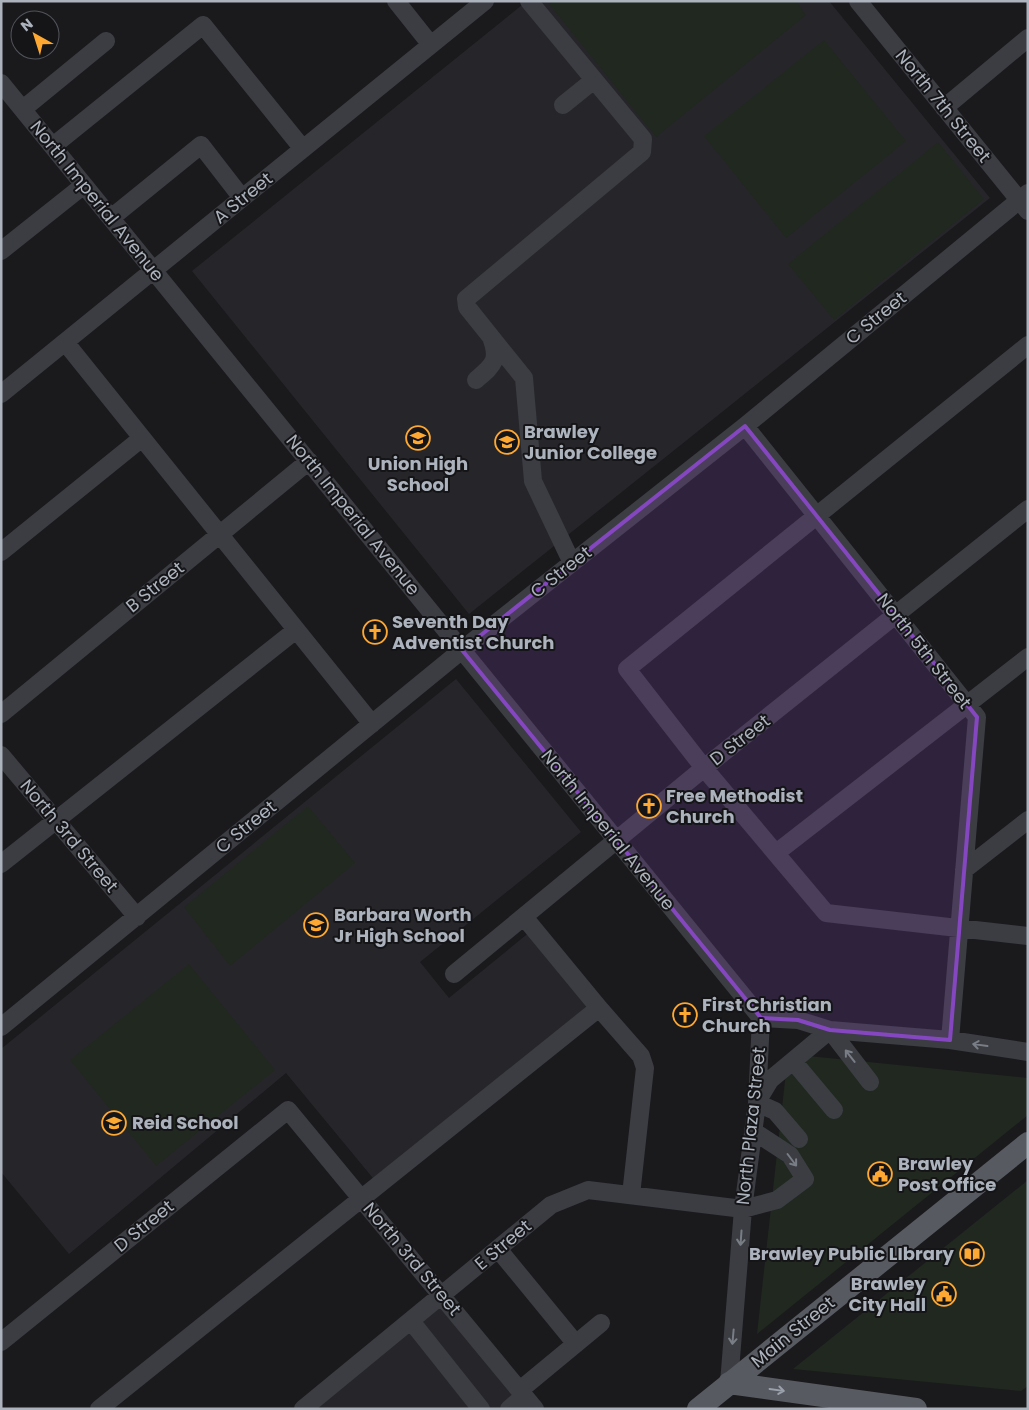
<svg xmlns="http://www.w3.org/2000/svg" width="1029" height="1410" viewBox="0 0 1029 1410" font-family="Poppins,sans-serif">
<rect width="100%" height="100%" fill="#1a1a1d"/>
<path fill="#26262a" d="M 527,1 L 829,1 L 990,198 L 469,614 L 192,271 Z
M 456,679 L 581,832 L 420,962 L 449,998 L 531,931 L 593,1009 L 377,1183 L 286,1073 L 69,1254 L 1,1172 L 1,1049 Z
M 442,1295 L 534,1409 L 303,1409 Z"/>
<path fill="#202820" d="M 553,1 L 796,1 L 806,15 L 656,137 L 549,4 Z
M 824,40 L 906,141 L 786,238 L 704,136 Z
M 938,142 L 984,199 L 834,320 L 788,264 Z
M 308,806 L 355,863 L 230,966 L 184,907 Z
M 189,964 L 275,1070 L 156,1166 L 70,1060 Z
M 788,1054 L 1028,1078 L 1028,1115 L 757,1334 Z
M 1028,1180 L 1028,1386 L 1021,1391 L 793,1369 Z"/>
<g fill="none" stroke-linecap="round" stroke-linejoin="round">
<path stroke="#3b3d42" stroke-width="18" d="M 396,1 L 431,45
M 529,1 L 643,139 L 642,152 L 466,299 L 467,307 L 524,378 L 533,481 L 572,563
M 858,1 L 1028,211
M 1,83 L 761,1018
M 563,105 L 594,80
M 944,108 L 1028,38
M 23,109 L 106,41
M 53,146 L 203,25 L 303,149
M 111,218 L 201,145 L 242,198
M 1,251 L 84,185
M 65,342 L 372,724
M 1028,345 L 627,669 L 704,768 L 826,913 L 1028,936
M 476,380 C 493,365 500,361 491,337
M 1,394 L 485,1
M 745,426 L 977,717 L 950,1040
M 1,552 L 142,438
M 1,714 L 309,461
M 1,755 L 137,917
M 776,853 L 1028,657
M 1,864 L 296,630
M 964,870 L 1028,820
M 454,974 L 704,768 L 1028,509
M 599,1008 L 641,1056 L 645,1068 L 631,1195
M 761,1018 L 798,1020 L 830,1030 L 950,1040 L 1028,1052
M 1,1027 L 462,650 L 745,426 L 1028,193
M 830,1030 L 870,1082
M 793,1061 L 834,1110
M 758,1100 L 770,1080 L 830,1030
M 757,1103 L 775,1111 L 799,1139
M 498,1249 L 576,1344
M 411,1321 L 481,1409
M 1,1342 L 288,1110 L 535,1409
M 729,1383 L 743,1209 L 757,1103 L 761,1018
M 520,1390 L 601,1323
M 99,1409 L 599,1008 L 524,917
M 303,1409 L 551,1205 L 588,1190 L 743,1209 L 777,1200 L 805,1179 L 790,1155 L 753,1131
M 509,1409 L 524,1396"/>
<path stroke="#575a61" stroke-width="22" d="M 729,1383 L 916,1409
M 698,1409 L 1028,1143"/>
</g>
<defs><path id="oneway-shaft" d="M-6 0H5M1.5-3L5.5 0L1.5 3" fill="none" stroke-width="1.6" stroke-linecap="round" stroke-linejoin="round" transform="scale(1.25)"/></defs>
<g stroke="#797e86">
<use href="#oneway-shaft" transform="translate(980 1045) rotate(-172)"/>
<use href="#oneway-shaft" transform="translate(850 1056) rotate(-128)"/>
<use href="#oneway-shaft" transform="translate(792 1160) rotate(53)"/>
<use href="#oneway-shaft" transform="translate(741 1238) rotate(94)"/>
<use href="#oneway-shaft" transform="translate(733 1337) rotate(95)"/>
</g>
<use stroke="#9ba1ab" href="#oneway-shaft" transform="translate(777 1390) rotate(8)"/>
<path fill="#8547bf" fill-opacity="0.2" stroke="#8547bf" stroke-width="4" stroke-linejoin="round" d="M 745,426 L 977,717 L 950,1040 L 830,1030 L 798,1020 L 761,1018 L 462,650 Z"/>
<defs>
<g id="school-ring" transform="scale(1.25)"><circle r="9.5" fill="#151518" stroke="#fda832" stroke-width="1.5"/><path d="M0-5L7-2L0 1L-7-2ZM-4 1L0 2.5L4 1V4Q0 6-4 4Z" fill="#fda832"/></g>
<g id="church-ring" transform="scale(1.25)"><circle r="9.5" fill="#151518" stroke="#fda832" stroke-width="1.5"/><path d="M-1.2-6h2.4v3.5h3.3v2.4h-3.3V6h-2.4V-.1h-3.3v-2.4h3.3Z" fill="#fda832"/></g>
<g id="civic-ring" transform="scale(1.25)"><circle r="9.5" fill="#151518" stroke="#fda832" stroke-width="1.5"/><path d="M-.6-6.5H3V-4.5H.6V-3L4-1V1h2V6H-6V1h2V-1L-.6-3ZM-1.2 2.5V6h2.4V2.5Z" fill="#fda832"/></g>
<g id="library-ring" transform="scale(1.25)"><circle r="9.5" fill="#151518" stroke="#fda832" stroke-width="1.5"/><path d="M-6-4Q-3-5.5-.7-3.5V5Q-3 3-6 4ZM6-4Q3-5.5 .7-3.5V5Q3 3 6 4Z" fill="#fda832"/></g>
</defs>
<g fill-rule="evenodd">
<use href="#school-ring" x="418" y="438"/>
<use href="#school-ring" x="507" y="442"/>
<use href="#church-ring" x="375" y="632"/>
<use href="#church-ring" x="649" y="806"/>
<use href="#school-ring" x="316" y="925"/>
<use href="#church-ring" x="685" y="1015"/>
<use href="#school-ring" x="114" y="1123"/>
<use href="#civic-ring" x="880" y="1174"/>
<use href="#library-ring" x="972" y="1254"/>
<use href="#civic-ring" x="944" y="1294"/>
</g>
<g text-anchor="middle" stroke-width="4" stroke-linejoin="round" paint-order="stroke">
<g font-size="18" fill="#acb3bd" stroke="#151518">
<text transform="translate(943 106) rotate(51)" y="6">North 7th Street</text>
<text transform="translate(243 198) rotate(-39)" y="6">A Street</text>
<text transform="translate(97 201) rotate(51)" y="6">North Imperial Avenue</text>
<text transform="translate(876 318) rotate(-39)" y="6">C Street</text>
<text transform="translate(353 515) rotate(51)" y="6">North Imperial Avenue</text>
<text transform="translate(561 572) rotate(-38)" y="6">C Street</text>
<text transform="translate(155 587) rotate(-39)" y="6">B Street</text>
<text transform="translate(924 651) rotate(52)" y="6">North 5th Street</text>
<text transform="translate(740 740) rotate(-38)" y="6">D Street</text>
<text transform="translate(246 827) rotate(-39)" y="6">C Street</text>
<text transform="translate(608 830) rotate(51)" y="6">North Imperial Avenue</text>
<text transform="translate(69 836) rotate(50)" y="6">North 3rd Street</text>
<text transform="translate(751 1126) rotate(-84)" y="6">North Plaza Street</text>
<text transform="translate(144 1226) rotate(-39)" y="6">D Street</text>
<text transform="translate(503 1245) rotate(-40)" y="6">E Street</text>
<text transform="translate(412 1259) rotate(50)" y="6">North 3rd Street</text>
<text transform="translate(793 1332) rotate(-39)" y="6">Main Street</text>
</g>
<g font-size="18" font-weight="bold" fill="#acb3bd" stroke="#151518" text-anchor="start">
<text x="524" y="438">Brawley<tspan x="524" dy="21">Junior College</tspan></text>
<text x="418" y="470" text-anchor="middle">Union High<tspan x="418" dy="21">School</tspan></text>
<text x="392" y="628">Seventh Day<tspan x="392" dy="21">Adventist Church</tspan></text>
<text x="666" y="802">Free Methodist<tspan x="666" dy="21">Church</tspan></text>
<text x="334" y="921">Barbara Worth<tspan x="334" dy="21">Jr High School</tspan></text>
<text x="702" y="1011">First Christian<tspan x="702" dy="21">Church</tspan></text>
<text x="132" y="1129">Reid School</text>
<text x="898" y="1170">Brawley<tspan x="898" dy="21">Post Office</tspan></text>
<text x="954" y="1260" text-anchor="end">Brawley Public LIbrary</text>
<text x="926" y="1290" text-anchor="end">Brawley<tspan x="926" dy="21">City Hall</tspan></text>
</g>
</g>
<rect width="1029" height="1410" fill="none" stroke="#acb3bd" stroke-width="5"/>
<g transform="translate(35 35) rotate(321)"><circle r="24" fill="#151518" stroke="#51545a"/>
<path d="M0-4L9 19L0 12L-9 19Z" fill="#fda832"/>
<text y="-8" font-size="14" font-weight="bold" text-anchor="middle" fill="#acb3bd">N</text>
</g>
</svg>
